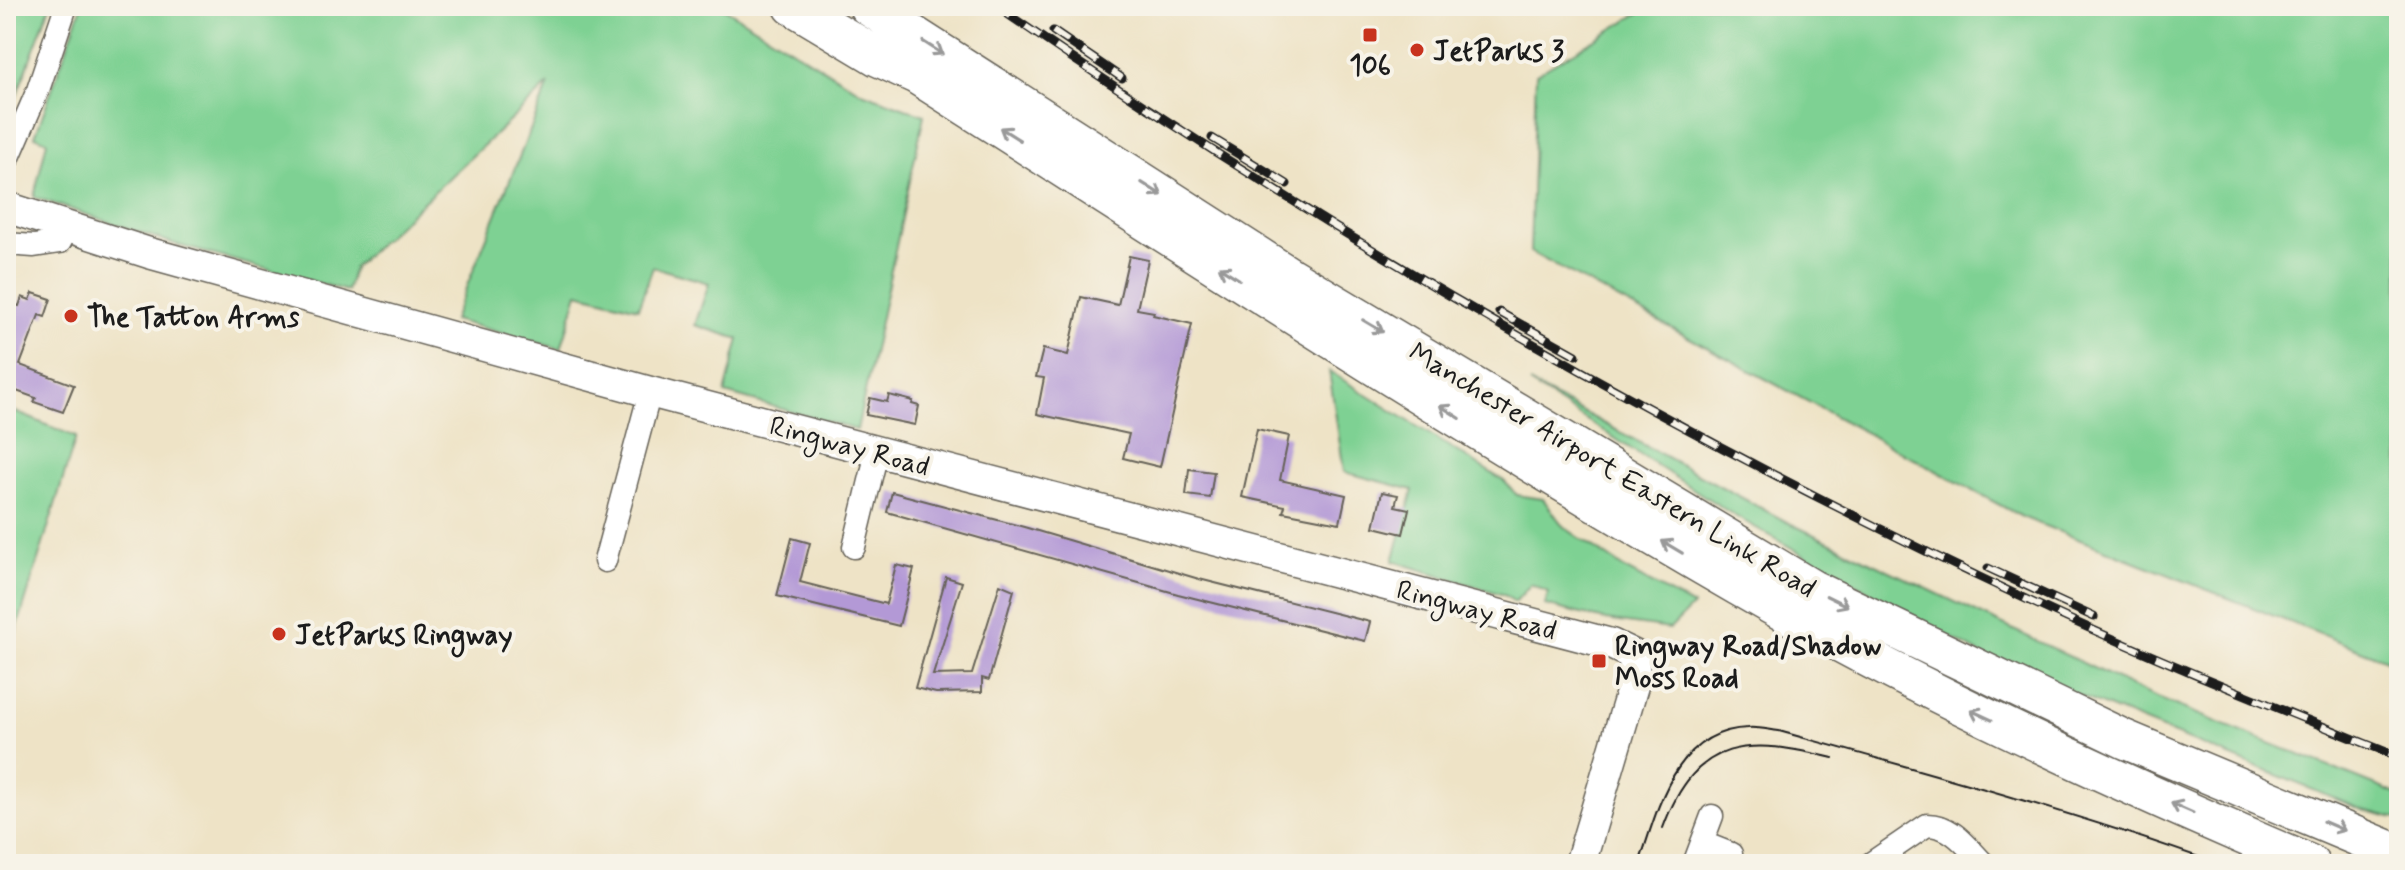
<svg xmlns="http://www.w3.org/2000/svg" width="2405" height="870" viewBox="0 0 2405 870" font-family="Mynerve,sans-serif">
<rect width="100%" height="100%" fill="#f7f3e8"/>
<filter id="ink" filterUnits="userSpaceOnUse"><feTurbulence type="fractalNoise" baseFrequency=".0125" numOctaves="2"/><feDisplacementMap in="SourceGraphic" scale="16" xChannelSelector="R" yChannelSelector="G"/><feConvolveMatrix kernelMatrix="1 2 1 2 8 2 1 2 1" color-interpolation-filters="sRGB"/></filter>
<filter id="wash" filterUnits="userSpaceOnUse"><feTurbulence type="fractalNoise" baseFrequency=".006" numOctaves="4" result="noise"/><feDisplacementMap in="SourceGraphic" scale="32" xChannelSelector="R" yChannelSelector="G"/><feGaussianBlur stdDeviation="1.8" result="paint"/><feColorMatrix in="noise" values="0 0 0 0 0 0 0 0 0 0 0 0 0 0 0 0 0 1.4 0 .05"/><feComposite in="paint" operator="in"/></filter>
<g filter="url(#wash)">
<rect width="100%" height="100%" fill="#eee3c6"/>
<path fill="#7ed193" stroke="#4d7658" stroke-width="2" d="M 6,6 L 50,6 L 13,105 L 6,108 Z
M 82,6 L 720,6 L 862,92 L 924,115 L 857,430 L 725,393 L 739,339 L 695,325 L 709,283 L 653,267 L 638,308 L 578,293 L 561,349 L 453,320 L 549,84 L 354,267 L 347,291 L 181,246 L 34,197 L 47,141 L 35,136 Z
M 1651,6 L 2399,6 L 2399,665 L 2022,517 L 1530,252 L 1536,74 Z
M 1329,371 L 1504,481 L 1517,495 L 1543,499 L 1564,527 L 1628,571 L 1693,606 L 1670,629 L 1605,620 L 1545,605 L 1548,592 L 1531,584 L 1515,602 L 1504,595 L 1393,561 L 1413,490 L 1344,472 Z
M 1529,383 L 1785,521 L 2150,695 L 2399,795 L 2399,819 L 2363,810 L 1991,660 L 1735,516 Z
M 6,408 L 76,437 L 6,664 Z"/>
<g id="blocks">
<path fill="#b399d6" d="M 1129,256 L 1148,260 L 1137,309 L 1154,312 L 1153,315 L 1192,324 L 1160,467 L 1123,458 L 1129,434 L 1037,414 L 1044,378 L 1036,377 L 1043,349 L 1068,355 L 1081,297 L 1118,305 Z
M 33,293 L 51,299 L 45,317 L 39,315 L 20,365 L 74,385 L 63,412 L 34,402 L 36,398 L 11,389 L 6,399 L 6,329 L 15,305 L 19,306 L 22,297 L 30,300 Z
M 889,395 L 913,401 L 912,404 L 919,406 L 915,425 L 866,415 L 870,398 L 887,402 Z
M 1257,429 L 1289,436 L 1280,480 L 1346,495 L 1340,523 L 1283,512 L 1285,506 L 1242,497 Z
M 1189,469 L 1214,472 L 1210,498 L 1186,495 Z
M 892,492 L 1024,527 L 1199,579 L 1370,622 L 1365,641 L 1178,594 L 887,512 Z
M 1382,492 L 1398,495 L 1395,506 L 1409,509 L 1403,534 L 1374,527 Z
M 792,538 L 810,543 L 800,582 L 886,604 L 896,565 L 914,569 L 899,626 L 777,596 Z
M 946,577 L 962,582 L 933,675 L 972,674 L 1000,584 L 1014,590 L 989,680 L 982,678 L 982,692 L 936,693 L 915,688 Z"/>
</g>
</g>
<g filter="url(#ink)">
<use href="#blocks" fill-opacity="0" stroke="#666258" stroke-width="2"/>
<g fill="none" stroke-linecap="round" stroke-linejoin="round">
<g stroke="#666258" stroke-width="25">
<path id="street" d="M 6,164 L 38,90 L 66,6
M 6,244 L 34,246 L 60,242 L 68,227
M 854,547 L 877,452
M 605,561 L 650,392
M 1703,843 L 1731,854
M 1694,864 L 1712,816
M 1870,864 L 1927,825 C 1953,825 1967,847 1984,864"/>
</g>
<g stroke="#666258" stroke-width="33">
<path id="secondary" d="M 6,207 L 149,253 L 650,392 L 1611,644 L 1634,655 L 1635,679 L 1580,864"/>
</g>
<g stroke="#666258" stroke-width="41">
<path id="highway" d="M 793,6 L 878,57 L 917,75 C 1189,248 1459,425 1738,586 C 1921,692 2115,781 2310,864
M 868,6 L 1289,276 L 1812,589 L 2124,739 L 2399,854"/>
</g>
<use href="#street" stroke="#fff" stroke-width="22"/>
<use href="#secondary" stroke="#fff" stroke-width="30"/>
<use href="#highway" stroke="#fff" stroke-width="38"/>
<path stroke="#1c1c1c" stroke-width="2" d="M 1663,828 C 1696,736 1750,737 1833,758
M 1639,864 C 1658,808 1675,730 1748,728 C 1758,727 1769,730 1779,731 C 1926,772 2074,812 2218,864"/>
<g stroke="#1c1c1c" stroke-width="9">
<path id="rail" d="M 996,6 C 1324,233 1669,432 2030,601 C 2151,658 2275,707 2399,757
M 1053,31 L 1122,78
M 1212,138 L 1287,184
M 1499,312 L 1576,355
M 1988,568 L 2094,617"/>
</g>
<use href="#rail" stroke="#f7f3e8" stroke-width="6" stroke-dasharray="18" stroke-linecap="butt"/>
</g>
<defs><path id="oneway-shaft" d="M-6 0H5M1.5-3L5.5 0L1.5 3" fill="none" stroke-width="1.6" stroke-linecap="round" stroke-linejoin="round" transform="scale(2)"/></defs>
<g stroke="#999">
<use href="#oneway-shaft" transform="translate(933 48) rotate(33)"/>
<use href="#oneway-shaft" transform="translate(1010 134) rotate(-148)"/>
<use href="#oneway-shaft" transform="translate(1152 189) rotate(32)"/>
<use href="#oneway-shaft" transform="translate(1229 273) rotate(-148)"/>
<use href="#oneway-shaft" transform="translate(1373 326) rotate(31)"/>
<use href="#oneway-shaft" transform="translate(1450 412) rotate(-148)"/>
<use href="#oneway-shaft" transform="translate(1672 547) rotate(-149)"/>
<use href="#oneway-shaft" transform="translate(1837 601) rotate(26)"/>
<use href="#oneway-shaft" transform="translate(1981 715) rotate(-155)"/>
<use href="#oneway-shaft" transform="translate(2182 808) rotate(-156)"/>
<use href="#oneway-shaft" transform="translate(2334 826) rotate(23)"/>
</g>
</g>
<g fill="#c8321e" stroke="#f7f3e8" stroke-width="3">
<rect x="1362" y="27" width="16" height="16" rx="4"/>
<circle cx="1417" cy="50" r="8"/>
<circle cx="71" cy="316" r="8"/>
<circle cx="279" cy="634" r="8"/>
<rect x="1591" y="653" width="16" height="16" rx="4"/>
</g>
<g text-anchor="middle" stroke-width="8" stroke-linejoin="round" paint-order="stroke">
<g font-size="28" font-weight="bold" fill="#1c1c1c" stroke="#f7f3e8" text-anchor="start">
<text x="1433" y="60">JetParks 3</text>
<text x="1370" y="74" text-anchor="middle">106</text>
<text x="87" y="326">The Tatton Arms</text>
<text x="295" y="644">JetParks Ringway</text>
<text x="1615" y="655">Ringway Road/Shadow<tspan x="1615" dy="32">Moss Road</tspan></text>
</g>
<g font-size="28" fill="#1c1c1c" stroke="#f7f3e8">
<text transform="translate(850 445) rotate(15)" y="10">Ringway Road</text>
<text transform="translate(1613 469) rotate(31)" y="10">Manchester Airport Eastern Link Road</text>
<text transform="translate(1477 609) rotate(15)" y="10">Ringway Road</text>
</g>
</g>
<rect width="2405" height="870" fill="none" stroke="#f7f3e8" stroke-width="32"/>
</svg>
